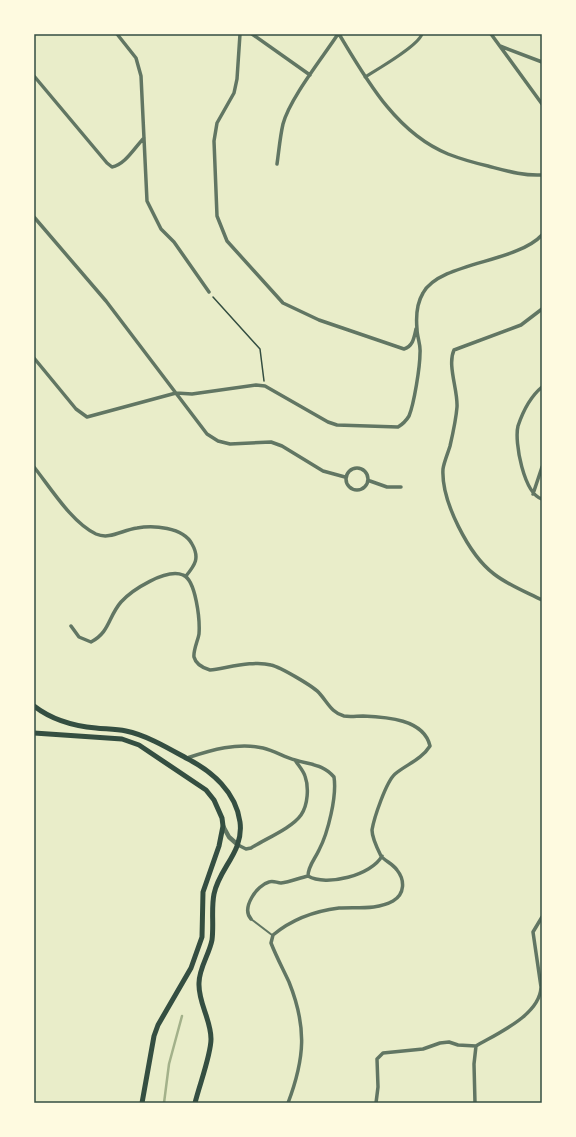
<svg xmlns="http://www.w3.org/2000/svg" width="576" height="1137" viewBox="0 0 576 1137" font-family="Raleway,sans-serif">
<rect width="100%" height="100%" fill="#e9edc9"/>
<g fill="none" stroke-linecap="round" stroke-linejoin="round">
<path stroke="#a3b18a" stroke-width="2.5" d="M 164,1103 L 169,1064 L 182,1016"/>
<path stroke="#344e41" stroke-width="1.5" d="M 213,297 L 260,349 L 264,381"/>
<path stroke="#617663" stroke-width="2" d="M 251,919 L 272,935"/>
<path stroke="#617663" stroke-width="3" d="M 365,77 C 378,69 418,46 422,34"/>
<path stroke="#617663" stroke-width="3.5" d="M 117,34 L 136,58 L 141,76 L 147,201 L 161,229 L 174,242 L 209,292
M 240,34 L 237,79 L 234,93 L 217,123 L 214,141 L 217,216 L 227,241 L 283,303 L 319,320 L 404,349 C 413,346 414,338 416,329
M 252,34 L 310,75
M 339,34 C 366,79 396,133 448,154 C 461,159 475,163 488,166 C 507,171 523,176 542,175
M 491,34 L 542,104
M 500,46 L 542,62
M 34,76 L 107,163 L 112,167 C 125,165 135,147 144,138
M 277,164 C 279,150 280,137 283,124 C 290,98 323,57 338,34
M 34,217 L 106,301 L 207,434 L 218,441 L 230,444 L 271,442 L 282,446 L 323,471 L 345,477
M 542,309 L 521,325 L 454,350 C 447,365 458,390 457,407 C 456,420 453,433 450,446 C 448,453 444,462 443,469 C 441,501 469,555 494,574 C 508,585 526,592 542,600
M 34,358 L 76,409 L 87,417 L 176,393 L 192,394 L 256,385 L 265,386 L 328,422 L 337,425 L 398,427 C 403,424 406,421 409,416 C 414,404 420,367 420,353 C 421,345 417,337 417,329 C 416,318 417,303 423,293 C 440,262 516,263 542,235
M 542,387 C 530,397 523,411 518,426 C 514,442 524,494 542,499
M 34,467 C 50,487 72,523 96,534 C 110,540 122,530 137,528 C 153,525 183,527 192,544 C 200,558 195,565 186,576
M346 479a11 11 0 1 1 22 0a11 11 0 1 1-22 0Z
M 370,481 L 387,487 L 401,487
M 533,494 L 542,467
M 71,626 L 79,637 L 91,642 C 110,632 108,617 121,602 C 132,590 166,568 183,575 C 196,580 200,620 199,634 C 198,640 193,651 194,657 C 196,665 203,668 210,670 C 227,668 254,660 271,665 C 280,667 315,687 320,694 C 328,703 332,713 344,716 C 350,717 357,716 363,716 C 386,717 424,719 430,746 C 421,760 407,764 395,774 C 386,782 374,818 372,830 C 372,837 378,850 381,856 C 385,861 393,864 397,870 C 405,880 405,894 393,901 C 377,910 357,907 339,908 C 315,911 291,920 273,935 L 271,943 C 276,956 283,969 289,982 C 307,1027 305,1058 288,1103
M 187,758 C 211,750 238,742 263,748 C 275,751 284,757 295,760 C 311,765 323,764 334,777 C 337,796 328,833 319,850 C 315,859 308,866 308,876
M 238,845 L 246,849 L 251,848 C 265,839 292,828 301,815 C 308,805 309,787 305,776 C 303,770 298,765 295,760
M 308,876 C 326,887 372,875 382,856
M 251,919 C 241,908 257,885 269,882 C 273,880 277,883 281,883 C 290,882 299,878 308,876
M 376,1103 L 378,1087 L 377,1059 L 383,1053 L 423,1049 L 440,1043 L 449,1042 L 458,1045 L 476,1046
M 475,1103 L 474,1064 L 476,1046 C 498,1033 540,1015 541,987 L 533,932 L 542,917"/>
<path stroke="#617663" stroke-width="4.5" d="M 223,826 L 229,837 L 238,845"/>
<path stroke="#344e41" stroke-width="5" d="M 34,706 C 52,720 73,726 96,728 C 105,729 116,729 126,731 C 146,735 168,748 186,758 C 212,771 236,792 240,822 C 244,852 219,868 214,894 C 211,909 214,925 212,940 C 209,955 199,968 199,983 C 198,1003 211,1019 211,1039 C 211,1055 199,1086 195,1103
M 34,733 L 122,739 L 139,745 L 206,790 L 214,800 L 222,818 L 223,826 L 219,846 L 203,892 L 202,937 L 191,968 L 158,1025 L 154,1036 L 142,1103"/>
</g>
<rect width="576" height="1137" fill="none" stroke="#fefae0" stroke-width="70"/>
<rect x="35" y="35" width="506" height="1067" fill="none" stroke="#344e41" stroke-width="1.5"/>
</svg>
